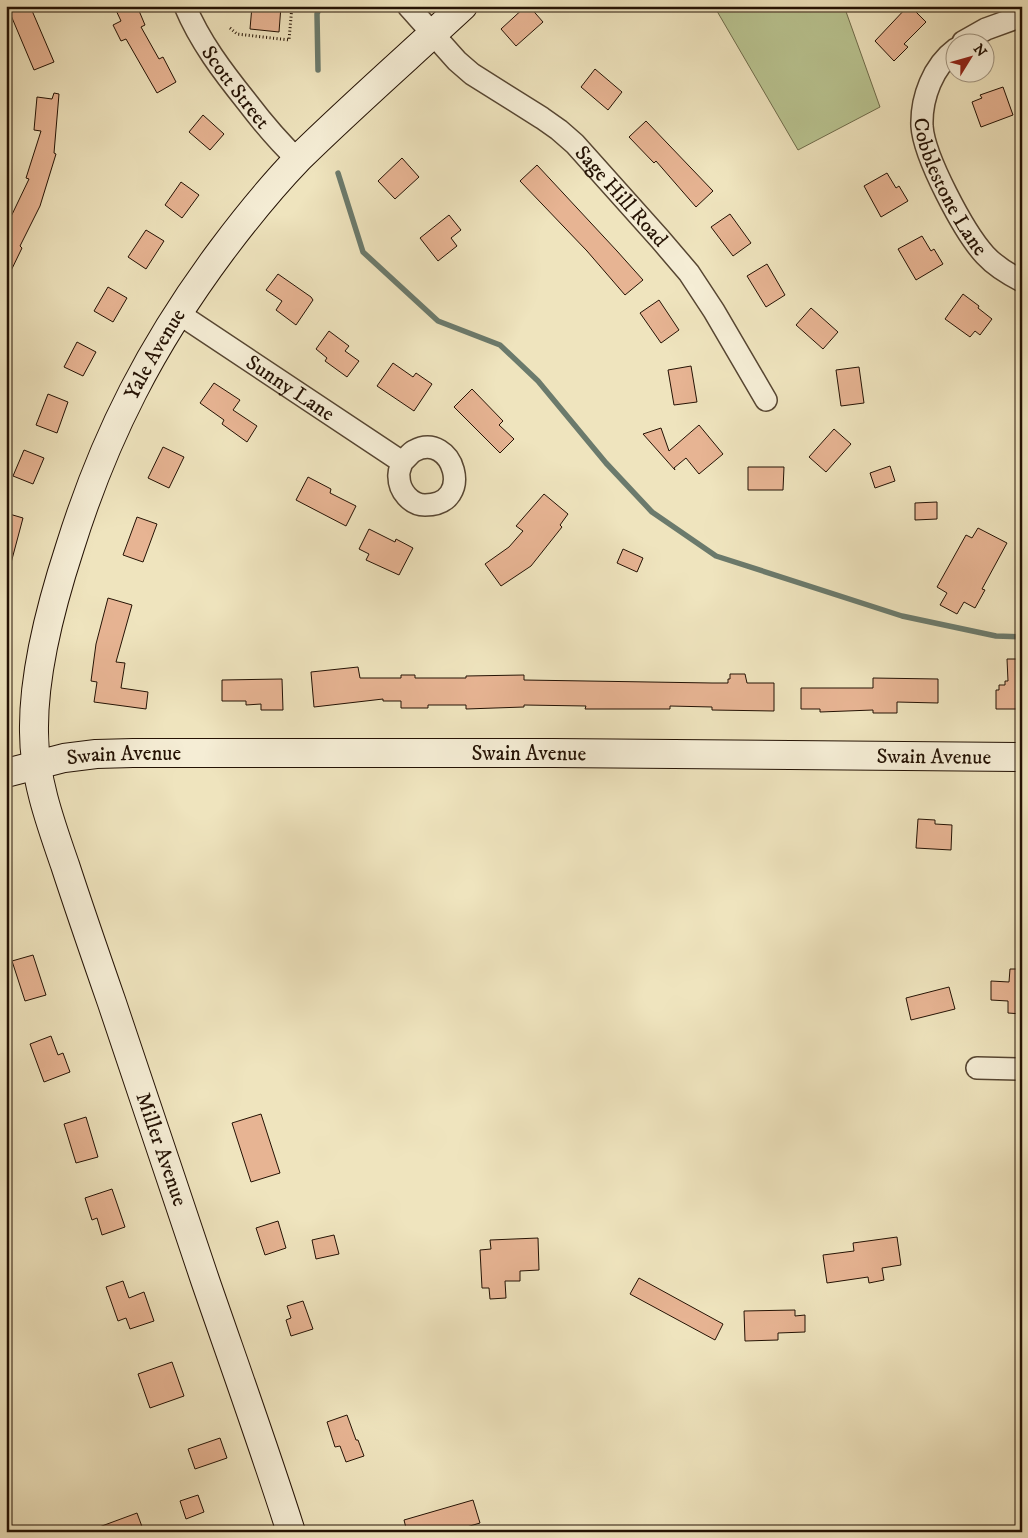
<svg xmlns="http://www.w3.org/2000/svg" width="1028" height="1538" viewBox="0 0 1028 1538" font-family="'IM FELL DW Pica',serif">
<rect width="100%" height="100%" fill="#efe4be"/>
<filter id="stains"><feTurbulence type="fractalNoise" baseFrequency=".004" numOctaves="4"/><feColorMatrix values="0 0 0 0 .2 0 0 0 0 .09 0 0 0 0 .02 0 0 0 .5 -.17"/></filter>
<radialGradient id="worn" r=".72"><stop offset=".6" stop-color="#630" stop-opacity="0"/><stop offset="1" stop-color="#630" stop-opacity=".3"/></radialGradient>
<path fill="#b9c491" stroke="#6e6b4a" d="M 714,6 L 844,6 L 880,107 L 798,150 Z"/>
<g fill="none" stroke-linecap="round" stroke-linejoin="round">
<path stroke="#6b7a6c" stroke-width="5.5" d="M 318,70 L 317,14 L 320,6
M 338,173 L 363,252 L 438,321 L 500,345 L 538,381 L 606,463 L 652,512 L 716,556 L 902,616 L 996,636 L 1022,637"/>
</g>
<path fill="#e7b493" stroke="#241204" d="M 7,6 L 30,6 L 54,62 L 34,70 Z
M 114,6 L 137,6 L 145,25 L 141,27 L 159,59 L 163,57 L 176,82 L 157,93 L 126,39 L 121,41 L 113,25 L 121,21 Z
M 252,6 L 281,6 L 279,32 L 250,29 Z
M 526,6 L 529,6 L 543,22 L 516,46 L 501,29 Z
M 908,6 L 910,6 L 926,22 L 904,44 L 908,47 L 894,61 L 875,41 Z
M 595,69 L 622,92 L 608,110 L 581,87 Z
M 1003,87 L 1013,115 L 981,127 L 972,102 L 982,98 L 980,95 Z
M 54,93 L 59,94 L 54,153 L 56,154 L 40,206 L 20,246 L 22,248 L 6,281 L 6,227 L 29,179 L 26,178 L 41,131 L 34,130 L 37,97 L 52,99 Z
M 203,115 L 224,134 L 210,150 L 189,132 Z
M 646,121 L 713,191 L 696,207 L 656,161 L 654,163 L 629,137 Z
M 402,158 L 419,177 L 395,199 L 378,181 Z
M 537,165 L 617,251 L 643,280 L 625,295 L 587,251 L 520,181 Z
M 887,173 L 896,188 L 899,186 L 908,201 L 881,217 L 864,186 Z
M 181,182 L 199,195 L 182,218 L 165,205 Z
M 730,214 L 751,243 L 733,256 L 711,227 Z
M 449,215 L 461,230 L 451,238 L 457,246 L 438,261 L 420,238 Z
M 146,230 L 164,241 L 146,269 L 128,257 Z
M 922,236 L 931,251 L 934,249 L 943,264 L 916,280 L 898,249 Z
M 767,264 L 785,295 L 766,307 L 747,276 Z
M 278,274 L 311,297 L 313,300 L 296,325 L 276,310 L 282,301 L 266,290 Z
M 108,287 L 127,298 L 113,322 L 94,311 Z
M 963,294 L 979,306 L 978,308 L 992,319 L 980,335 L 975,331 L 970,337 L 945,319 Z
M 659,300 L 679,330 L 661,343 L 640,313 Z
M 811,308 L 838,332 L 823,349 L 796,325 Z
M 329,331 L 349,346 L 345,351 L 359,361 L 347,377 L 325,361 L 327,358 L 316,349 Z
M 77,342 L 96,352 L 83,376 L 64,367 Z
M 393,363 L 413,377 L 416,373 L 432,384 L 414,411 L 377,386 Z
M 691,366 L 697,402 L 674,405 L 668,370 Z
M 859,367 L 864,403 L 841,406 L 836,370 Z
M 214,383 L 240,400 L 233,410 L 257,426 L 247,442 L 222,424 L 224,420 L 200,403 Z
M 472,389 L 503,421 L 499,425 L 514,439 L 500,453 L 454,407 Z
M 48,394 L 68,402 L 57,433 L 36,425 Z
M 699,425 L 723,454 L 699,474 L 686,458 L 674,468 L 675,470 L 643,434 L 661,428 L 669,451 Z
M 834,429 L 851,444 L 826,472 L 809,457 Z
M 163,447 L 184,457 L 169,488 L 148,478 Z
M 24,450 L 44,458 L 33,484 L 13,476 Z
M 890,466 L 895,481 L 875,488 L 870,473 Z
M 748,467 L 784,467 L 783,490 L 748,490 Z
M 308,477 L 331,489 L 330,493 L 356,506 L 346,526 L 296,500 Z
M 544,494 L 568,514 L 560,525 L 562,527 L 531,566 L 501,586 L 485,564 L 509,547 L 523,531 L 516,526 Z
M 937,502 L 937,519 L 915,520 L 915,503 Z
M 6,513 L 23,518 L 11,563 L 6,563 Z
M 137,517 L 157,524 L 143,562 L 123,555 Z
M 978,528 L 1007,543 L 982,589 L 985,590 L 975,608 L 964,602 L 957,614 L 940,605 L 947,593 L 937,587 L 966,535 L 972,538 Z
M 369,529 L 395,542 L 396,539 L 413,548 L 399,575 L 366,560 L 369,554 L 359,549 Z
M 623,549 L 643,558 L 637,572 L 617,563 Z
M 108,598 L 132,605 L 116,662 L 125,663 L 121,688 L 148,692 L 146,709 L 94,702 L 97,682 L 91,681 L 96,644 Z
M 1007,659 L 1022,659 L 1022,709 L 996,709 L 996,690 L 999,690 L 999,685 L 1005,685 L 1005,681 L 1008,681 Z
M 358,667 L 360,678 L 401,678 L 401,675 L 415,675 L 415,678 L 466,678 L 466,676 L 524,675 L 524,680 L 712,683 L 728,683 L 728,679 L 730,679 L 730,674 L 745,674 L 747,683 L 774,683 L 774,711 L 712,710 L 712,707 L 670,706 L 670,709 L 585,709 L 586,706 L 524,705 L 524,707 L 466,709 L 466,705 L 428,705 L 428,708 L 401,708 L 401,701 L 383,701 L 383,699 L 314,707 L 311,672 Z
M 873,678 L 938,679 L 938,703 L 897,702 L 897,713 L 873,713 L 873,710 L 820,712 L 820,709 L 801,709 L 801,688 L 873,688 Z
M 282,679 L 283,710 L 261,710 L 261,704 L 246,705 L 246,701 L 222,701 L 222,680 Z
M 918,819 L 935,820 L 935,824 L 952,825 L 951,850 L 916,848 Z
M 33,955 L 46,995 L 25,1001 L 12,961 Z
M 1010,969 L 1022,969 L 1022,1014 L 1008,1013 L 1008,1001 L 991,1000 L 991,981 L 1009,982 Z
M 949,987 L 955,1009 L 911,1020 L 906,998 Z
M 51,1036 L 58,1055 L 63,1053 L 70,1072 L 44,1082 L 30,1044 Z
M 261,1114 L 280,1173 L 251,1182 L 232,1123 Z
M 86,1117 L 98,1157 L 76,1163 L 64,1124 Z
M 112,1189 L 125,1227 L 102,1235 L 97,1218 L 92,1220 L 85,1198 Z
M 278,1221 L 286,1248 L 265,1255 L 256,1228 Z
M 334,1235 L 339,1254 L 316,1259 L 312,1240 Z
M 897,1237 L 901,1265 L 882,1268 L 884,1280 L 869,1283 L 868,1277 L 827,1283 L 823,1255 L 854,1251 L 853,1243 Z
M 538,1238 L 539,1270 L 520,1271 L 520,1281 L 505,1281 L 506,1298 L 490,1299 L 489,1288 L 482,1288 L 480,1250 L 491,1249 L 490,1240 Z
M 639,1278 L 723,1324 L 715,1340 L 630,1294 Z
M 123,1281 L 129,1298 L 144,1292 L 154,1321 L 130,1329 L 126,1318 L 118,1321 L 106,1287 Z
M 303,1301 L 313,1329 L 291,1336 L 286,1320 L 291,1318 L 287,1306 Z
M 795,1310 L 795,1316 L 805,1315 L 805,1332 L 778,1333 L 778,1340 L 745,1341 L 744,1311 Z
M 172,1362 L 184,1396 L 150,1408 L 138,1374 Z
M 347,1415 L 356,1440 L 358,1440 L 364,1456 L 346,1462 L 340,1446 L 335,1447 L 327,1422 Z
M 220,1438 L 227,1458 L 195,1469 L 188,1449 Z
M 198,1495 L 204,1512 L 186,1519 L 180,1501 Z
M 473,1500 L 480,1523 L 450,1532 L 407,1532 L 404,1520 Z
M 137,1513 L 144,1532 L 91,1532 L 91,1530 Z"/>
<g fill="none" stroke-linecap="round" stroke-linejoin="round">
<g stroke="#574632" stroke-width="24">
<g id="street">
<path id="s1" d="M 185,6 C 200,42 223,72 247,102 C 263,123 279,142 298,160"/>
<path id="s2" d="M 408,6 L 457,61 L 472,74 L 542,118 L 559,130 L 575,144 L 660,239 L 689,273 L 714,311 L 766,400"/>
<path d="M 963,42 L 986,29 L 1022,16"/>
<path id="s3" d="M 956,49 C 933,66 921,98 922,126 C 924,157 964,232 985,255 C 996,267 1008,274 1022,281"/>
<path id="s4" d="M 178,313 L 402,462 C 401,466 398,472 399,477 C 399,491 411,505 425,505 C 476,505 453,430 414,451 C 410,453 406,459 402,462"/>
<path d="M 977,1068 L 1022,1069"/>
</g>
</g>
<g stroke="#241204" stroke-width="30">
<g id="secondary">
<path id="s5" d="M 6,773 L 64,758 L 96,754 L 133,753 L 553,753 L 1022,757"/>
<path id="s6" d="M 291,1532 C 264,1447 234,1364 205,1280 C 174,1188 143,1095 112,1003 C 96,957 80,911 65,865 C 50,822 34,777 34,732 C 33,673 52,602 70,547 C 105,435 152,344 222,250 C 246,218 271,187 299,158 C 352,106 408,57 463,6"/>
</g>
</g>
<path stroke="#241204" stroke-width="3" stroke-dasharray="1 2.5" stroke-linecap="butt" d="M 230,28 L 237,34 L 289,40 L 292,6"/>
<use href="#street" stroke="#f5edd5" stroke-width="21"/>
<use href="#secondary" stroke="#f5edd5" stroke-width="28"/>
</g>
<g text-anchor="middle" stroke-width="4" stroke-linejoin="round" paint-order="stroke">
<g font-size="21" fill="#241204" stroke="#f5edd5">
<text dy="7" stroke="none"><textPath href="#s1" startOffset="96">Scott Street</textPath></text>
<text dy="7" stroke="none"><textPath href="#s3" startOffset="154">Cobblestone Lane</textPath></text>
<text dy="7" stroke="none"><textPath href="#s2" startOffset="288">Sage Hill Road</textPath></text>
<text dy="7" stroke="none"><textPath href="#s6" startOffset="1242">Yale Avenue</textPath></text>
<text dy="7" stroke="none"><textPath href="#s4" startOffset="135">Sunny Lane</textPath></text>
<text dy="7" stroke="none"><textPath href="#s5" startOffset="525">Swain Avenue</textPath></text>
<text dy="7" stroke="none"><textPath href="#s5" startOffset="120">Swain Avenue</textPath></text>
<text dy="7" stroke="none"><textPath href="#s5" startOffset="930">Swain Avenue</textPath></text>
<text transform="translate(162 1149) rotate(71)" y="7">Miller Avenue</text>
</g>
</g>
<rect width="1028" height="1538" fill="none" stroke="#efe4be" stroke-width="25"/>
<rect x="8" y="8" width="1013" height="1523" fill="none" stroke="#241204" stroke-width="2.5"/>
<rect x="12" y="12" width="1003" height="1513" fill="none" stroke="#241204"/>
<g transform="translate(970 58) rotate(53)"><circle r="24" fill="#f5edd5" stroke="#a19581"/>
<path d="M0-4L9 19L0 12L-9 19Z" fill="#8f2418"/>
<text y="-8" font-size="14" font-weight="bold" text-anchor="middle" fill="#241204">N</text>
</g>
<rect width="100%" height="100%" filter="url(#stains)"/>
<rect width="100%" height="100%" fill="url(#worn)"/>
</svg>
